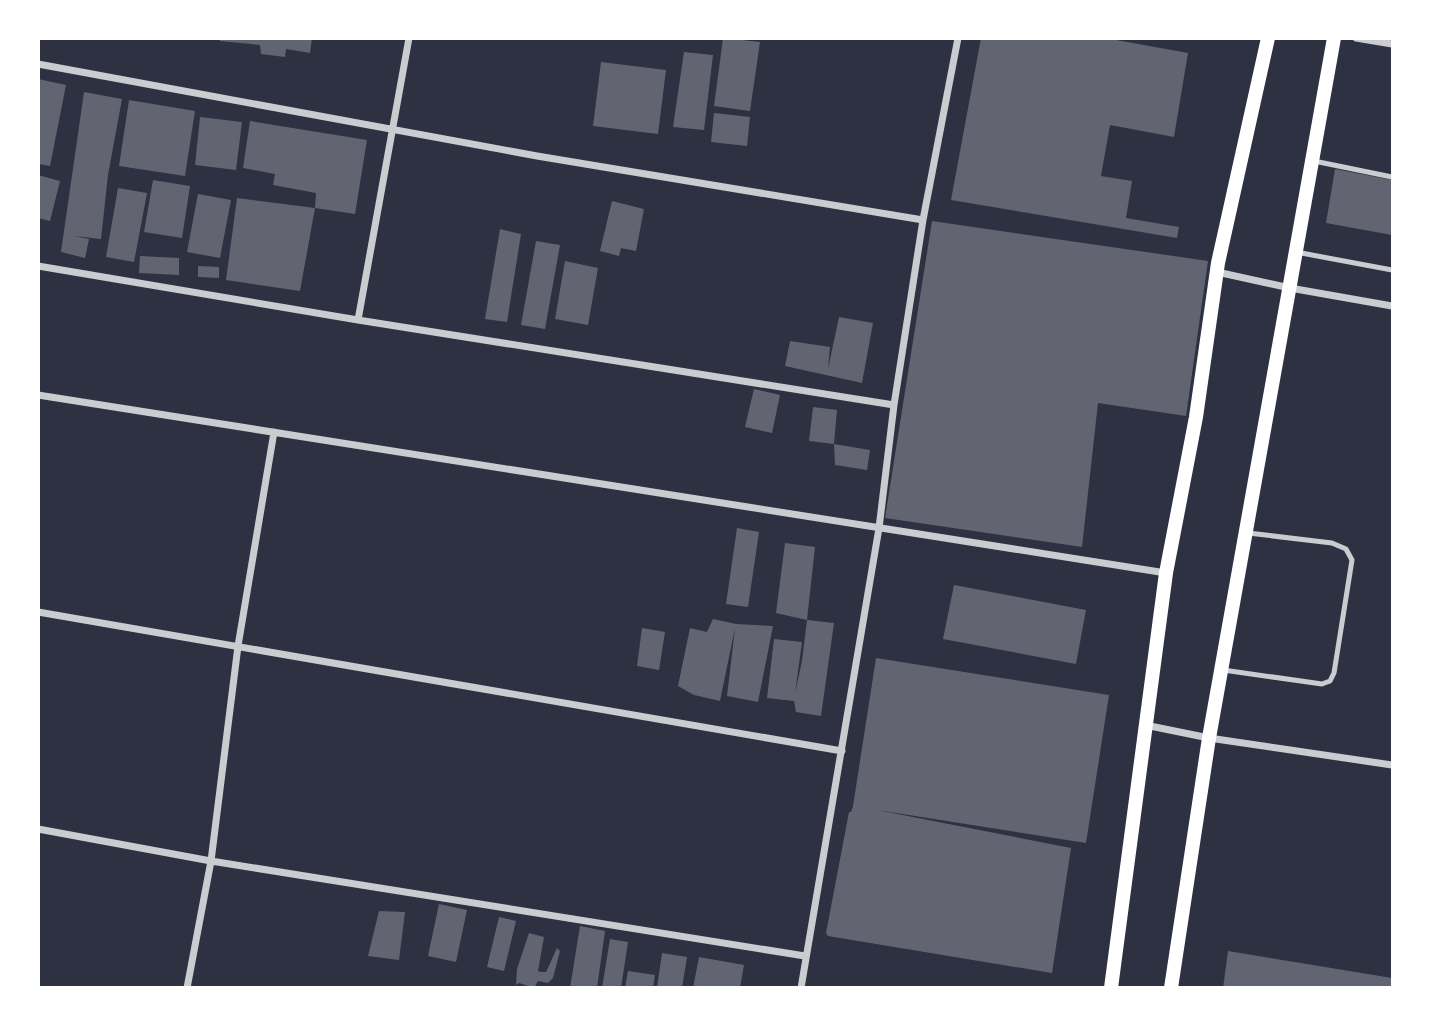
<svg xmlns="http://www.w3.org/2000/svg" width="1431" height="1026" viewBox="0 0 1431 1026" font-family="'Public Sans',sans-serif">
<rect width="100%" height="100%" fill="#2d3142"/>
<path fill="#626471" d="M 220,38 L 312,38 L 310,53 L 286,49 L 285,57 L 261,54 L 260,45 L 220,41 Z
M 723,38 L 760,42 L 750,111 L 714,106 Z
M 981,38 L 1105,38 L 1188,53 L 1174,137 L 1110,125 L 1101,176 L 1132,181 L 1126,218 L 1179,227 L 1177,238 L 951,200 Z
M 684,52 L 713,55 L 704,130 L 673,127 Z
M 601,62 L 666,70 L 658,134 L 593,126 Z
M 38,79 L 66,85 L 50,166 L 38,164 Z
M 84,92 L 122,99 L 108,175 L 101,239 L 74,236 L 89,239 L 85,258 L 61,252 Z
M 129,100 L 195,111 L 185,176 L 119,166 Z
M 714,113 L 750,117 L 747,146 L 711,142 Z
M 200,117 L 242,122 L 236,170 L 195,165 Z
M 250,121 L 367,140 L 355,214 L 315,208 L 316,193 L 273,185 L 275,174 L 243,168 Z
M 1335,169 L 1392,180 L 1392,235 L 1326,223 Z
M 38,175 L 60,181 L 50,221 L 38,218 Z
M 153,180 L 190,186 L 182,238 L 144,232 Z
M 118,188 L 147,193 L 134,262 L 106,257 Z
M 198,194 L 231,200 L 220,258 L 187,252 Z
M 237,198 L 315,208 L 300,291 L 226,280 Z
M 612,201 L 644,209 L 636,251 L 621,248 L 619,256 L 600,251 Z
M 932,221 L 1208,261 L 1186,416 L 1098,403 L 1082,547 L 885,518 Z
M 500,229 L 521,234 L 507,322 L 485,319 Z
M 536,241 L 560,245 L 545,329 L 521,325 Z
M 140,256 L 179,258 L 179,275 L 139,273 Z
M 565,261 L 598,268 L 588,325 L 555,319 Z
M 198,266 L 219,267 L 219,278 L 198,277 Z
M 839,317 L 873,323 L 862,383 L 785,366 L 790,341 L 830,347 L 828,369 Z
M 754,389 L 780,395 L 772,433 L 745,427 Z
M 813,407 L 837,410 L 834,444 L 809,441 Z
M 834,444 L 870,450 L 867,470 L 835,465 Z
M 737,528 L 759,532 L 748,607 L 726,604 Z
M 785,543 L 815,547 L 807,620 L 834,623 L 821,716 L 796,712 L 794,701 L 767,698 L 774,639 L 802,642 L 795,693 L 802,661 L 807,620 L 776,613 Z
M 954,585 L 1086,610 L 1076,664 L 943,639 Z
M 713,619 L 736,624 L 773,626 L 758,702 L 727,696 L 735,628 L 720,701 L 694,695 L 678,686 L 690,628 L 707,632 Z
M 642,628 L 665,632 L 659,670 L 637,666 Z
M 876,658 L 1109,695 L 1086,843 L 877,810 L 1071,848 L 1052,973 L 828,936 L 826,933 L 849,812 L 851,812 L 853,806 Z
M 439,904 L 467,910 L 456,962 L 428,956 Z
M 379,911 L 405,912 L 399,960 L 368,956 Z
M 499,917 L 516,921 L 504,971 L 487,967 Z
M 580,926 L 605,931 L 597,988 L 570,988 Z
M 529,933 L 544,937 L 538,971 L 541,972 L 546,972 L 557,948 L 560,951 L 553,978 L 548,983 L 538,981 L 534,988 L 519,983 L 516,985 L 517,969 Z
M 610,939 L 628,942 L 621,988 L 602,988 Z
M 1228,951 L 1392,978 L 1392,988 L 1223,988 Z
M 662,953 L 687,957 L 682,988 L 657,988 Z
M 699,957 L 744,965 L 740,988 L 693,988 Z
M 628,971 L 655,975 L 653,988 L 625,988 Z"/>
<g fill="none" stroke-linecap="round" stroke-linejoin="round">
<path stroke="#caccd0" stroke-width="5" d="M 1314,161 L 1392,177
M 1296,252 L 1392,270
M 1223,670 L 1322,684 L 1330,681 L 1334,673 L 1352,560 L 1346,549 L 1332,543 L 1248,533"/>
<path stroke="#caccd0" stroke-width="7" d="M 1356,38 L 1392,44
M 38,64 L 537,156 L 923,220
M 38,266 L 358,320 L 894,405
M 1217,272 L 1290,288 L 1392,306
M 358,320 L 409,38
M 38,395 L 1166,573
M 38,612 L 842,751
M 1145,725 L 1209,738 L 1392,765
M 38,829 L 211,861 L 805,956
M 187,988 L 211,861 L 238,646 L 274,432
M 801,988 L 879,528 L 894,405 L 923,220 L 958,38"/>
<path stroke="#fff" stroke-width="14" d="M 1111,988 L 1166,573 L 1196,417 L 1218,263 L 1268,38
M 1171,988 L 1209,738 L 1334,38"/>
</g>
<rect width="1431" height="1026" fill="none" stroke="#ffffff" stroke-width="80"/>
</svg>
